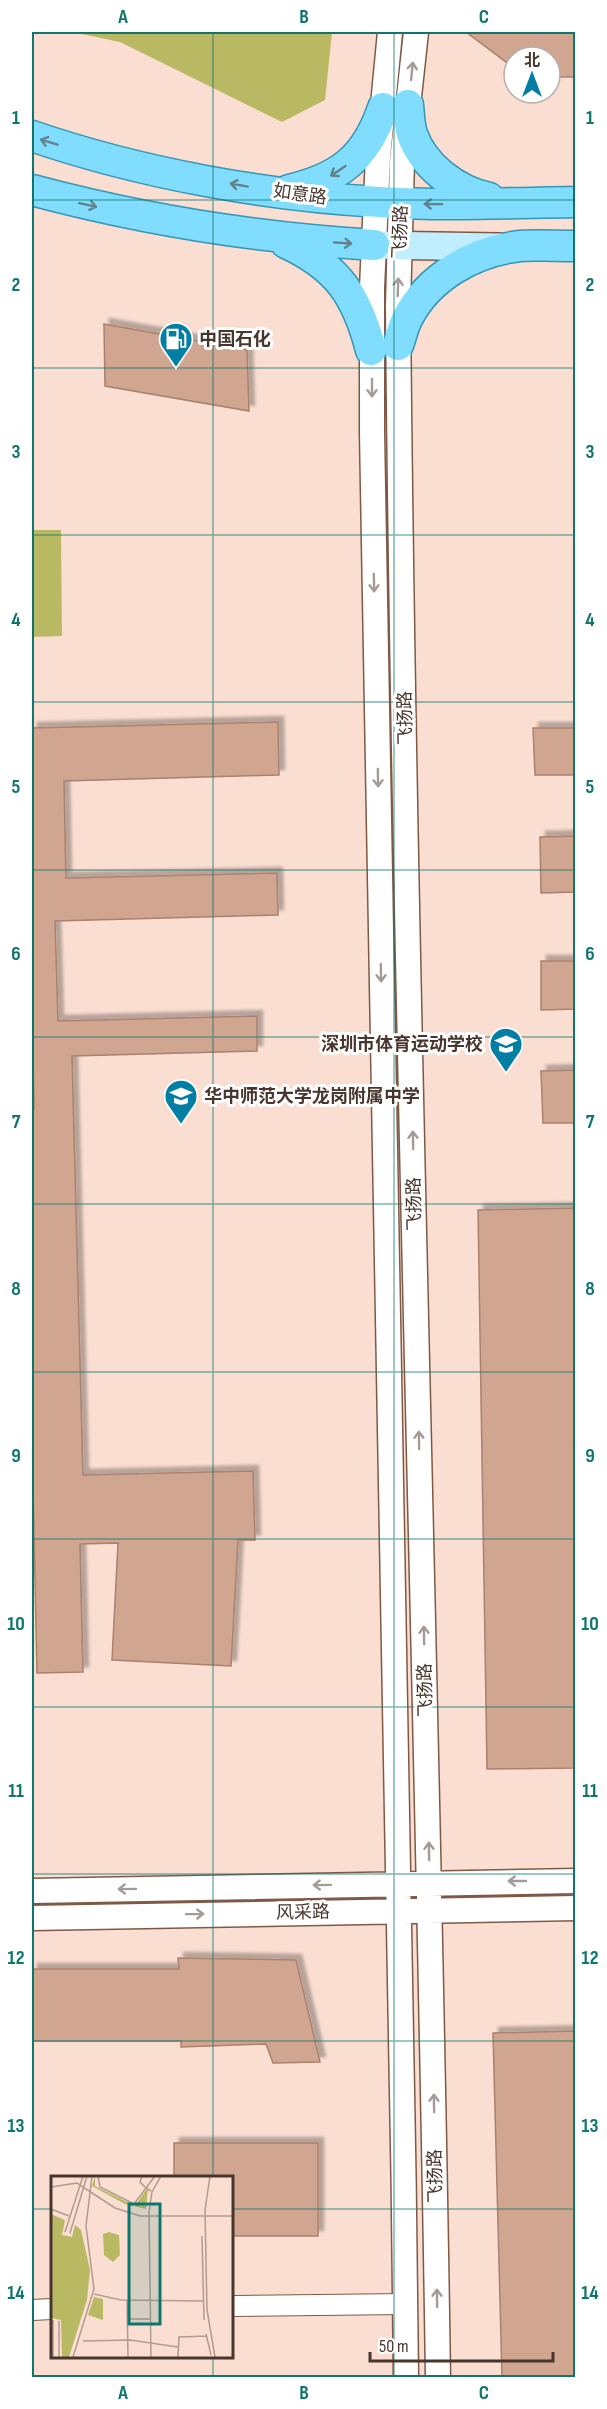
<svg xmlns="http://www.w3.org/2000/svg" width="607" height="2409" viewBox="0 0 607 2409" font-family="'Sofia Sans Condensed','Noto Sans SC',sans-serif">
<defs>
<filter id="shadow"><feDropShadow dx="5.5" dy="-5.5" stdDeviation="1.5" flood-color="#0004"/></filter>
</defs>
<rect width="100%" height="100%" fill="#faded1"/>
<path fill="#bab963" d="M 72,32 L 332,32 L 325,100 L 282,122 L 120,42 Z
M 32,530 L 61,530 L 62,636 L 32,637 Z"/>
<path fill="#d1a691" stroke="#aa816d" stroke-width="1.5" filter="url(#shadow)" d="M 466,32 L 576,32 L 576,77 L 550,77 L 550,57 L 514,57 L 514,68 Z
M 104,324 L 247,350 L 249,411 L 105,386 Z
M 278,722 L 279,775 L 64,781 L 66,878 L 277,873 L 278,915 L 55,921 L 58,1021 L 257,1016 L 257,1051 L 72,1056 L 83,1475 L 253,1471 L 255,1540 L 238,1540 L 231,1666 L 112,1660 L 118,1543 L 80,1544 L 83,1672 L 37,1673 L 32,1439 L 32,1109 L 34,1109 L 32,1004 L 32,728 Z
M 533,728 L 576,728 L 576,775 L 535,775 Z
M 576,836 L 576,892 L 541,893 L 540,837 Z
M 541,961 L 576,961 L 576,1009 L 541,1010 Z
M 576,1070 L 576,1123 L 543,1123 L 541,1071 Z
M 576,1208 L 576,1768 L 487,1769 L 478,1210 Z
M 178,1958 L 296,1960 L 320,2062 L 273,2063 L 266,2044 L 181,2047 L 181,2041 L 32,2041 L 32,1969 L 179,1969 Z
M 576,2031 L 576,2378 L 502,2378 L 493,2033 Z
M 174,2143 L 318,2143 L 318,2236 L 231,2236 L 231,2178 L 174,2178 Z"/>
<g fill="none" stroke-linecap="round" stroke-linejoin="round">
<g stroke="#7f5946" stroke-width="22">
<path id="minor" d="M 231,2306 L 405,2304
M 32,2310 L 52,2309"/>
</g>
<g stroke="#7f5946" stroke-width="27">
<path id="tertiary" d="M 390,32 L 378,157 L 372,288 L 372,432 C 383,1080 399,1729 406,2378
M 416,32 L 402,161 L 398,305 C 404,996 428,1687 438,2378
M 32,1891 L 576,1881
M 32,1918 L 576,1908"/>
</g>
<g stroke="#7f5946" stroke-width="30">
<path id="secondary" d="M 374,245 L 499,247"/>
</g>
<g stroke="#3694b4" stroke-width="33">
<path id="primary" d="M 408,105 C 409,114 409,125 412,134 C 423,166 456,191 489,198
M 32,136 C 140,173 266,196 380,202 C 445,206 510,203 576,202
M 32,190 C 144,220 258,238 374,245
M 289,190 C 340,178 366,158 383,108
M 286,243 C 338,267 357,296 371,350
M 398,345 C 401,337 403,327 407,319 C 428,277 474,251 520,246 C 538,245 557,246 576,246"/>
</g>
<use href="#minor" stroke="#fff" stroke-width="20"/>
<use href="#tertiary" stroke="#fff" stroke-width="24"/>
<use href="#secondary" stroke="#c0eefe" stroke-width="27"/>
<use href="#primary" stroke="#81ddfd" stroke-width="30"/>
</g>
<defs><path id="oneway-shaft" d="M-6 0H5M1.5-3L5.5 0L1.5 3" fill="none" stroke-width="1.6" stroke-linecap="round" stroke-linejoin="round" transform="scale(1.5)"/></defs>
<g stroke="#a49a96">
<use href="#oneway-shaft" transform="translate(412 71) rotate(-84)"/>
<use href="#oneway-shaft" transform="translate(398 287) rotate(-88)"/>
<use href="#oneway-shaft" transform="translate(372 388) rotate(90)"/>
<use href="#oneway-shaft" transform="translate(374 583) rotate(89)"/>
<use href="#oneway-shaft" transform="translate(378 778) rotate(89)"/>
<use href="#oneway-shaft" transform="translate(381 973) rotate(89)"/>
<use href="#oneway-shaft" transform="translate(413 1140) rotate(-91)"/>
<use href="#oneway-shaft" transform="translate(419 1440) rotate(-91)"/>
<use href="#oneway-shaft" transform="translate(424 1635) rotate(-91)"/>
<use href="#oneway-shaft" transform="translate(429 1851) rotate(-91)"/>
<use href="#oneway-shaft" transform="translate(517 1881) rotate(180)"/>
<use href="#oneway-shaft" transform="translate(322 1885) rotate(179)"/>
<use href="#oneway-shaft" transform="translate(127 1889) rotate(179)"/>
<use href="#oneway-shaft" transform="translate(195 1914) rotate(-1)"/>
<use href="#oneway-shaft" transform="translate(434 2103) rotate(-91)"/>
<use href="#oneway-shaft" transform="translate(437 2298) rotate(-91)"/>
</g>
<g stroke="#62818b">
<use href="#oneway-shaft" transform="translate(49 142) rotate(-163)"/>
<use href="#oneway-shaft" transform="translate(338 171) rotate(146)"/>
<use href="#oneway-shaft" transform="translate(239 185) rotate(-170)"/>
<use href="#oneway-shaft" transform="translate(433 204) rotate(-179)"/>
<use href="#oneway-shaft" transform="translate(88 205) rotate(12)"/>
<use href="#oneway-shaft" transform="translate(343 243) rotate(4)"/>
</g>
<path fill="none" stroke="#0f766e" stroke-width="1.5" stroke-opacity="0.55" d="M 213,32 L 213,2178M 394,32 L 394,2378M 32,200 L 576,200M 32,368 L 576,368M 32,535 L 576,535M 32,702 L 576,702M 32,870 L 576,870M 32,1037 L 576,1037M 32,1204 L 576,1204M 32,1372 L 576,1372M 32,1539 L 576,1539M 32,1707 L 576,1707M 32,1874 L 576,1874M 32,2041 L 576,2041M 32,2209 L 52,2209M 231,2209 L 576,2209M 213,2356 L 213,2378"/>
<defs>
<g id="fuel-pin" transform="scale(1.725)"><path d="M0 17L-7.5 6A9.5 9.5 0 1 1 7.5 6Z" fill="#007ea4" stroke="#fff"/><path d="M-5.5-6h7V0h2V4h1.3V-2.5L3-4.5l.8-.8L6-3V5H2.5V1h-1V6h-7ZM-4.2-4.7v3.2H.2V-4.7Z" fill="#fff"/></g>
<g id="school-pin" transform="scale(1.725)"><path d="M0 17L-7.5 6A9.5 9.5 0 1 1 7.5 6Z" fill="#007ea4" stroke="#fff"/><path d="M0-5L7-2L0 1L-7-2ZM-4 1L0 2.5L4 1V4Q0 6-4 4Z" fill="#fff"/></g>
</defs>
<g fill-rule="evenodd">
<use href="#fuel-pin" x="176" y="339"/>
<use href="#school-pin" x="506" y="1044"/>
<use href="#school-pin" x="181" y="1096"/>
</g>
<g text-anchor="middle" stroke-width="6" stroke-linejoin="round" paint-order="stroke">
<g font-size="18" fill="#48362e" stroke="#fff">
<text transform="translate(300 194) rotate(8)" y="6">如意路</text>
<text transform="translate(400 232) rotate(-88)" y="6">飞扬路</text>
<text transform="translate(405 718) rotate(-91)" y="6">飞扬路</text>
<text transform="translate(414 1204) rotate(-91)" y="6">飞扬路</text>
<text transform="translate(425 1690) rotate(-91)" y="6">飞扬路</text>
<text transform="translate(303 1912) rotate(-1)" y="6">风采路</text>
<text transform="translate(435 2176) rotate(-91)" y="6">飞扬路</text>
</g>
<g font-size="18" font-weight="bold" fill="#48362e" stroke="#fff" text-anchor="start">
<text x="199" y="345">中国石化</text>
<text x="483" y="1050" text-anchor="end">深圳市体育运动学校</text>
<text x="204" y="1102">华中师范大学龙岗附属中学</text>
</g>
</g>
<g transform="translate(51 2176)">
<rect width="182" height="182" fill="#faded1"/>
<path d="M 44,0 L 44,10 L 84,30 L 97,11 L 95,33 L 74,28 L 41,10 ZM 0,38 L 14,44 L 11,59 L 21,61 L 24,49 L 30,54 L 39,94 L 36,124 L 18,181 L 11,181 L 10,144 L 0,142 ZM 58,56 L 68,59 L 69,79 L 62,86 L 53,79 L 52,58 ZM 43,121 L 52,123 L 52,144 L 37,139 Z" fill="#bab963"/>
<path fill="none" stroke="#b39b90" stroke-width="1.5" d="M 47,0 L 49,11 L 83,28 L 95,12 L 100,15M 91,0 L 89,6 L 95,12 L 104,0M 159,0 L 154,34 L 156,134 L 164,181M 0,11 L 26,7 L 64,32 L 89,40 L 182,40M 0,33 L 18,40M 14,56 L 32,0M 19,57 L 36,0M 151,60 L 153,144M 43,118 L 70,124 L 152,125M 76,124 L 77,181M 76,143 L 99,143M 2,144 L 2,181M 8,145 L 8,181M 155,158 L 160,179M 32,165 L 79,164 L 127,171M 22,181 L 43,113 L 35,50 L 41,0M 100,181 L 98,36 L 101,16 L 110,0M 127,181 L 128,161 L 156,160"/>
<path fill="#0f766e" fill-opacity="0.15" stroke="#0f766e" stroke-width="3" d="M 78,28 L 109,28 L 109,148 L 78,148 Z"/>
<rect width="182" height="182" fill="none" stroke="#48362e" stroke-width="3"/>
</g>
<rect width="607" height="2409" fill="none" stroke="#ffffff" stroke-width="66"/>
<g transform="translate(532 75)"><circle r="28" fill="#ffffff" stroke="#b6afab" stroke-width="1.5"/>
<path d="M0-4.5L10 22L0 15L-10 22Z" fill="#007ea4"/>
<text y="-9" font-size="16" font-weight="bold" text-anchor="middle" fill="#48362e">北</text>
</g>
<path d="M370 2352v9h183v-9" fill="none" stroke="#48362e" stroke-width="3"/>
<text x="379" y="2352" font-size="18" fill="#48362e" stroke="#ffffff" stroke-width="4.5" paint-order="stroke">50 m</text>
<rect x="33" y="33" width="541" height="2343" fill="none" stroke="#0f766e" stroke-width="2"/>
<g font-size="20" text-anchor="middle" font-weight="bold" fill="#0f766e">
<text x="123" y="23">A</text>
<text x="304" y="23">B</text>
<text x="484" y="23">C</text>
<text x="16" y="124">1</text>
<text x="590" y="124">1</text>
<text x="16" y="291">2</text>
<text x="590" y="291">2</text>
<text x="16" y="458">3</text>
<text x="590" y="458">3</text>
<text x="16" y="626">4</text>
<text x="590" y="626">4</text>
<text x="16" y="793">5</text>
<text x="590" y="793">5</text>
<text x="16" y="960">6</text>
<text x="590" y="960">6</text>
<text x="16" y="1128">7</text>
<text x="590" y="1128">7</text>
<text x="16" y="1295">8</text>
<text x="590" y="1295">8</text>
<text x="16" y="1462">9</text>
<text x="590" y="1462">9</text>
<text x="16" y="1630">10</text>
<text x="590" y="1630">10</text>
<text x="16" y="1797">11</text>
<text x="590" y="1797">11</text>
<text x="16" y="1964">12</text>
<text x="590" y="1964">12</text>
<text x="16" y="2132">13</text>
<text x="590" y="2132">13</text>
<text x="16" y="2299">14</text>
<text x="590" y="2299">14</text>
<text x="123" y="2399">A</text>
<text x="304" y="2399">B</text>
<text x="484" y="2399">C</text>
</g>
</svg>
